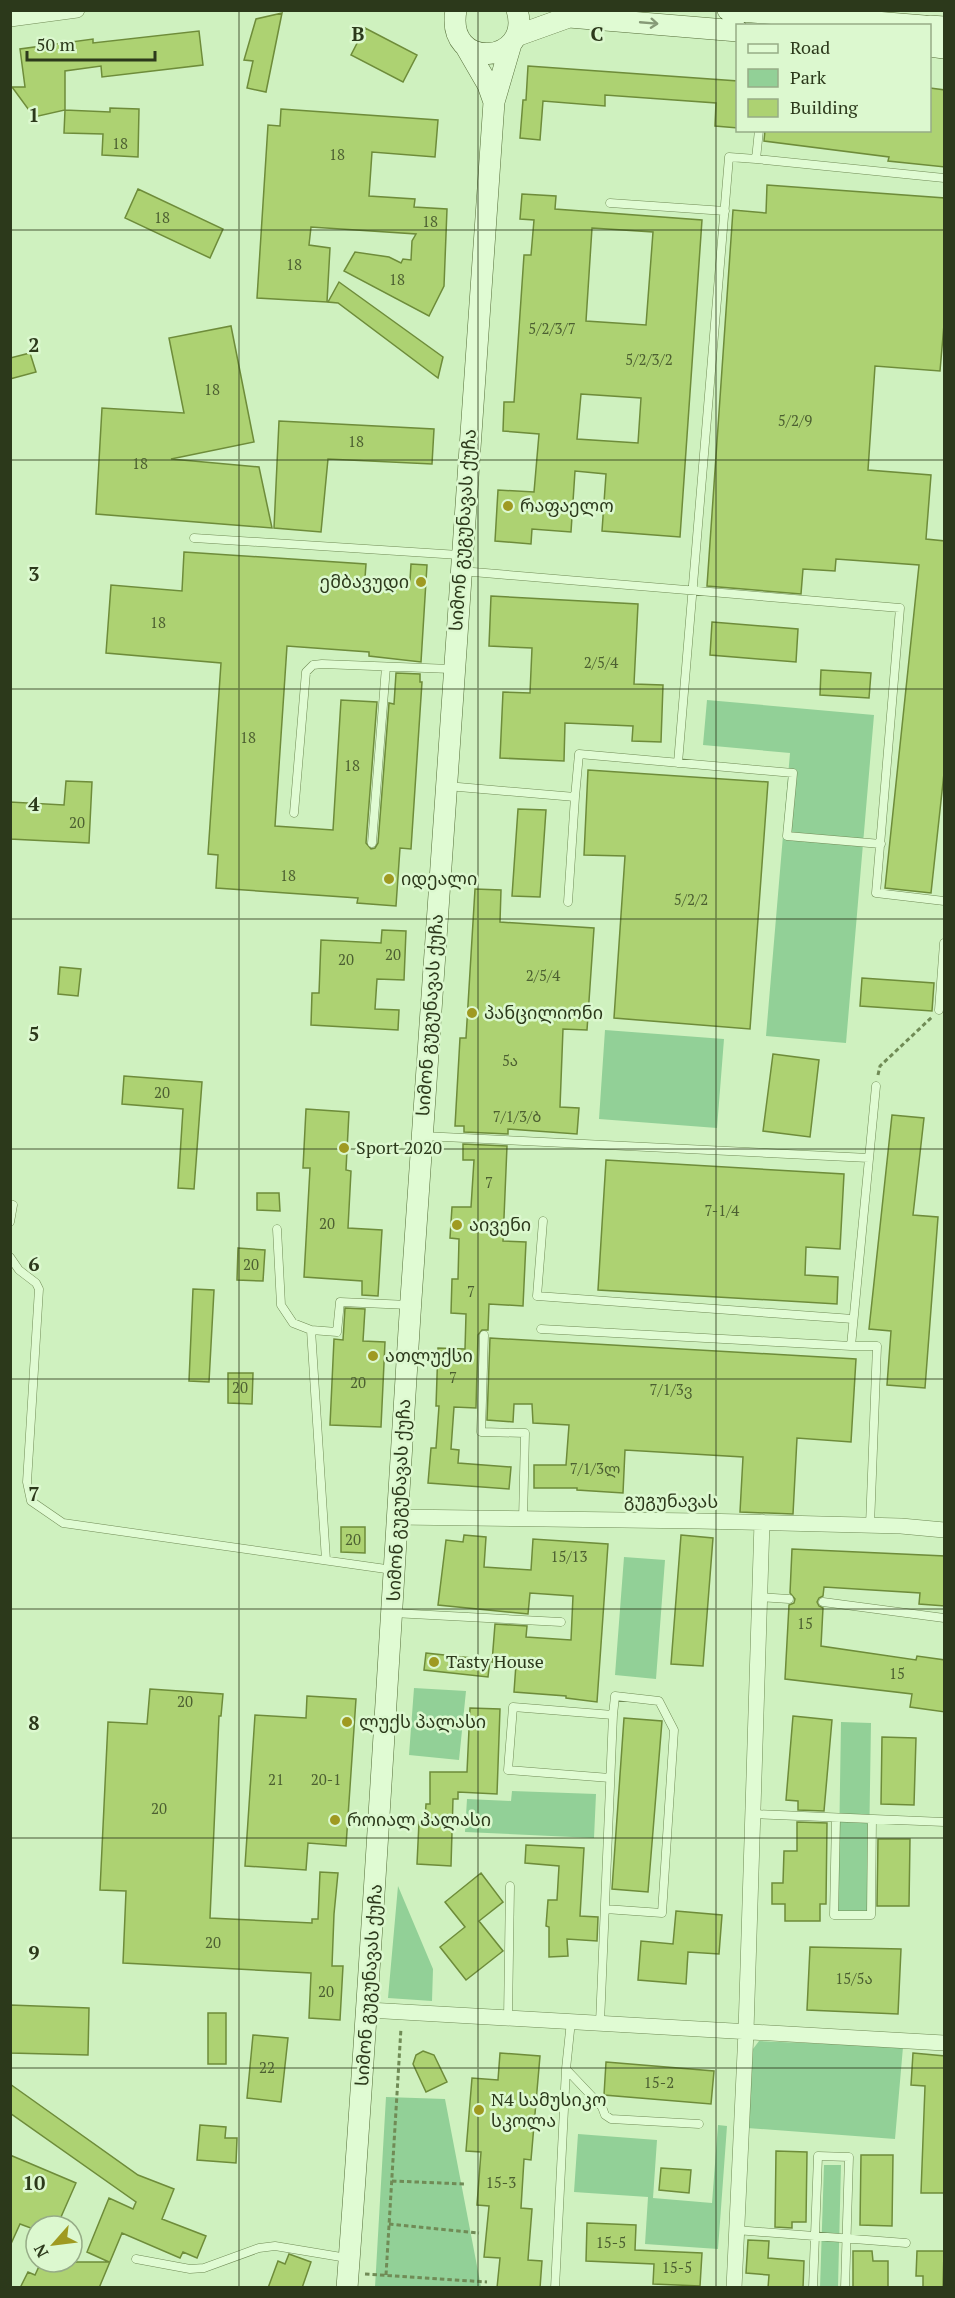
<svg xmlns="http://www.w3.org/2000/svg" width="955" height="2298" viewBox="0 0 955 2298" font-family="'PT Serif','Noto Sans Georgian',serif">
<rect width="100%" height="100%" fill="#cff1bf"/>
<path fill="#92d097" d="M 707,700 L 874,715 L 846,1043 L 766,1036 L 790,753 L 703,745 Z
M 605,1030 L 724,1039 L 717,1128 L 599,1119 Z
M 624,1557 L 665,1560 L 656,1679 L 615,1675 Z
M 414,1688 L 466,1691 L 459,1760 L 409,1755 Z
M 841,1722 L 871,1723 L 868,1912 L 838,1911 Z
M 512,1791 L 596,1794 L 594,1838 L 465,1832 L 467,1799 L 511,1801 Z
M 398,1886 L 433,1969 L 432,2001 L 388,1998 Z
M 759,2041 L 903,2047 L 895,2139 L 747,2128 L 753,2049 Z
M 386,2097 L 445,2099 L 481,2287 L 375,2287 Z
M 718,2125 L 727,2126 L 718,2249 L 645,2244 L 648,2197 L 574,2192 L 578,2134 L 657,2140 L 653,2198 L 712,2203 Z
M 824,2165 L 841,2165 L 838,2287 L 820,2288 Z"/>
<path fill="#add272" stroke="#6e8c3a" stroke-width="1.5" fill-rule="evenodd" d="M 282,13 L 266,92 L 247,88 L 253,61 L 244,60 L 256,19 Z
M 365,28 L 417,55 L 403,82 L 351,55 Z
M 199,31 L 203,65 L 102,77 L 101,66 L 65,71 L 65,110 L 34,117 L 12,87 L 25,87 L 20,49 L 93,39 L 93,43 Z
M 528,66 L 738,81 L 738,128 L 715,126 L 716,103 L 605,95 L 605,106 L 543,101 L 540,140 L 520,138 L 523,100 L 526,100 Z
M 930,88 L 945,90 L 945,167 L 888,161 L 889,157 L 764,141 L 765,130 L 930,130 Z
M 110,108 L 139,109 L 138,157 L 102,155 L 103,134 L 64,133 L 65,110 L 110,112 Z
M 281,109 L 438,120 L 435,157 L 372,152 L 369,196 L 415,199 L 414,207 L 447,209 L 444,286 L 429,316 L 344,271 L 355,252 L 389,257 L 401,263 L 403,259 L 411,260 L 412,241 L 416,234 L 311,227 L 309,245 L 330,248 L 327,302 L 257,298 L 268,125 L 280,126 Z
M 767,185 L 945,198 L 945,313 L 940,371 L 875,366 L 868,470 L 931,475 L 926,539 L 945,541 L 945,764 L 931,893 L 885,888 L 919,565 L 836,559 L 835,571 L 803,569 L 801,594 L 707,586 L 733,210 L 766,213 Z
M 138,189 L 223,229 L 210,258 L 125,218 Z
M 522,194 L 556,196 L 555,209 L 702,220 L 680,537 L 602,531 L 606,474 L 575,471 L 571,532 L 532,529 L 531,544 L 495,541 L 498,490 L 534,492 L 539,434 L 503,431 L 504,402 L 514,402 L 524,255 L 531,255 L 534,220 L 520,219 ZM 592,228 L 653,232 L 646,325 L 586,321 ZM 581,394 L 641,398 L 638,443 L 577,439 Z
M 339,282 L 443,357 L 438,378 L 338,303 L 328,302 Z
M 231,326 L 254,442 L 171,459 L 259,467 L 272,528 L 96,514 L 102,408 L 184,413 L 169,338 Z
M 30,353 L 36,372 L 10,379 L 10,358 Z
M 279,421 L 434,429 L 432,464 L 328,459 L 321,532 L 274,528 Z
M 184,552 L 366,564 L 365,578 L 410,581 L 411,564 L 427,565 L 421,662 L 369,656 L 369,652 L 287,646 L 275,826 L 333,830 L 341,700 L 377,702 L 366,843 L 371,849 L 375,848 L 378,843 L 389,703 L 394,704 L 396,673 L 420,674 L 420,682 L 422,682 L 411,849 L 400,848 L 396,906 L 357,903 L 358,898 L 216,888 L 218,855 L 208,854 L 221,663 L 106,653 L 111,585 L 182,591 Z
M 491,596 L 638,604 L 634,684 L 663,685 L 661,742 L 632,741 L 633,726 L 565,723 L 564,761 L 500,758 L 503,692 L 530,693 L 532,648 L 489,646 Z
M 712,622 L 798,629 L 796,662 L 710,655 Z
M 821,670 L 871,673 L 869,698 L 820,695 Z
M 588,770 L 768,782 L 750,1029 L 614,1018 L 625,856 L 584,855 Z
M 66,781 L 92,782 L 89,843 L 10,839 L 10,802 L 64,805 Z
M 518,809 L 546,810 L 540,897 L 512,896 Z
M 475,889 L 501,890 L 500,922 L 594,928 L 587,1030 L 563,1029 L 560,1107 L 579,1108 L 577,1134 L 508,1129 L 508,1134 L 464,1132 L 464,1126 L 455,1126 L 460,1038 L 466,1038 Z
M 382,930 L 406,931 L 404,980 L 377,979 L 375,1009 L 399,1010 L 398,1030 L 311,1025 L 312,993 L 319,993 L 321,940 L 381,943 Z
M 60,967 L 81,969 L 78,996 L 58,994 Z
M 862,978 L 934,983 L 932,1011 L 860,1006 Z
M 773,1054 L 819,1060 L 810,1137 L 763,1131 Z
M 124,1076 L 202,1082 L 194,1189 L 178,1188 L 183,1109 L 122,1104 Z
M 306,1109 L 349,1112 L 346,1170 L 351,1171 L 348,1228 L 382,1230 L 378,1296 L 362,1295 L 362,1281 L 304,1277 L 310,1168 L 303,1168 Z
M 892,1115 L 924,1118 L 913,1215 L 938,1217 L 925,1388 L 887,1385 L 891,1331 L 869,1329 Z
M 463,1144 L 507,1146 L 503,1241 L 526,1242 L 523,1306 L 489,1304 L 488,1330 L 482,1330 L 478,1335 L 476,1408 L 454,1407 L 451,1449 L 459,1450 L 458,1463 L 511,1467 L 509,1489 L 428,1483 L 431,1448 L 436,1448 L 439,1406 L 436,1406 L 438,1348 L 465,1349 L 466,1314 L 451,1313 L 452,1279 L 458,1279 L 459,1239 L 450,1238 L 452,1207 L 471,1207 L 474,1160 L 463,1160 Z
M 606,1160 L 844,1174 L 840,1249 L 806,1247 L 805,1275 L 838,1277 L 837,1304 L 598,1290 Z
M 257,1193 L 279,1193 L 280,1211 L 257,1210 Z
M 238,1248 L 265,1250 L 263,1281 L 237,1280 Z
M 193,1289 L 214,1290 L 209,1382 L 189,1381 Z
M 345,1308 L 365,1309 L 363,1341 L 385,1342 L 381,1427 L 330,1425 L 334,1339 L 343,1340 Z
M 490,1338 L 856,1359 L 851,1442 L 797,1438 L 793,1514 L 740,1512 L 743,1457 L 625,1450 L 623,1493 L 577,1490 L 577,1488 L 534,1488 L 534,1465 L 566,1465 L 569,1425 L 533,1423 L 532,1404 L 514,1404 L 513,1422 L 487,1420 Z
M 228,1373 L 253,1373 L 252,1404 L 228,1403 Z
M 341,1527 L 365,1527 L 365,1553 L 341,1552 Z
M 464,1535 L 486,1537 L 484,1567 L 531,1570 L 533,1539 L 608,1544 L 597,1702 L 566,1698 L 566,1696 L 514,1692 L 516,1664 L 492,1662 L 495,1624 L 527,1626 L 526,1637 L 571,1640 L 573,1596 L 530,1593 L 528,1614 L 438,1605 L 446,1540 L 463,1542 Z
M 681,1535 L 713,1538 L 703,1666 L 671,1664 Z
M 792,1549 L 945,1556 L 945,1606 L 919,1604 L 920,1593 L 824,1587 L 823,1596 L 819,1598 L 817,1602 L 819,1606 L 823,1608 L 821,1646 L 916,1660 L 917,1656 L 945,1660 L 945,1712 L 910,1707 L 912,1694 L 785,1679 L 789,1605 L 794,1603 L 795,1599 L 790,1593 Z
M 426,1653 L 490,1660 L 488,1677 L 424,1670 Z
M 150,1689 L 223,1694 L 221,1716 L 219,1716 L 210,1918 L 312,1923 L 312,1919 L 318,1919 L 320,1872 L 338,1873 L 334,1914 L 332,1966 L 343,1966 L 340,2020 L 309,2018 L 311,1973 L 123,1963 L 126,1891 L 100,1890 L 108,1722 L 147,1724 Z
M 307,1696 L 356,1699 L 346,1846 L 308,1843 L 306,1870 L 245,1866 L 255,1715 L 306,1718 Z
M 470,1708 L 500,1709 L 497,1794 L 458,1792 L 458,1799 L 453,1799 L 451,1866 L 417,1864 L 419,1822 L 425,1822 L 426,1804 L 430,1804 L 430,1772 L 467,1772 Z
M 793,1716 L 832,1720 L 824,1811 L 798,1810 L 798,1801 L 786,1800 Z
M 624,1718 L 662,1721 L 648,1892 L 612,1889 Z
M 882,1737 L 916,1738 L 914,1805 L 881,1804 Z
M 797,1822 L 827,1823 L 826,1904 L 820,1904 L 820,1921 L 785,1921 L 785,1904 L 772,1904 L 772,1883 L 783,1883 L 784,1851 L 797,1851 Z
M 878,1839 L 910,1839 L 909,1906 L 877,1906 Z
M 526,1845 L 584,1848 L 580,1916 L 598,1917 L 597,1941 L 567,1939 L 568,1956 L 549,1957 L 549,1927 L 546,1926 L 548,1900 L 557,1900 L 559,1866 L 525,1863 Z
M 481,1873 L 503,1902 L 479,1921 L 503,1951 L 466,1980 L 440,1947 L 465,1927 L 445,1902 Z
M 676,1911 L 722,1915 L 719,1954 L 688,1952 L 686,1984 L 638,1980 L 641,1941 L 673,1944 Z
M 810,1947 L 901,1949 L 898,2014 L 807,2010 Z
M 10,2005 L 89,2008 L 88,2055 L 10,2053 Z
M 208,2013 L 226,2013 L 226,2064 L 208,2064 Z
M 253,2035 L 288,2038 L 281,2102 L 247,2098 Z
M 423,2051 L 434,2055 L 447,2082 L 426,2092 L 413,2064 L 416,2055 Z
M 500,2053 L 540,2056 L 531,2160 L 524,2159 L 521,2208 L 532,2209 L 528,2260 L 542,2261 L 540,2288 L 497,2288 L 500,2258 L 484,2257 L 489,2206 L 477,2205 L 481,2152 L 466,2151 L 472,2078 L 498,2080 Z
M 913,2053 L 945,2056 L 945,2193 L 921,2193 L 925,2086 L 911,2085 Z
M 606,2062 L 714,2071 L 711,2104 L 604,2095 Z
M 10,2084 L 138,2175 L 174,2189 L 162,2219 L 206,2236 L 197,2258 L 183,2252 L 180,2258 L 122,2233 L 99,2288 L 20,2288 L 28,2272 L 35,2275 L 41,2262 L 109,2262 L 87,2252 L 109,2198 L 133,2209 L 136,2202 L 10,2113 Z
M 200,2125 L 226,2127 L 225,2138 L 237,2138 L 236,2163 L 197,2160 Z
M 776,2151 L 807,2152 L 806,2222 L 792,2222 L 792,2228 L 775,2227 Z
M 10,2155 L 76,2183 L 57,2226 L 36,2226 L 36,2230 L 20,2224 L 10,2246 Z
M 861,2155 L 893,2155 L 892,2226 L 860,2225 Z
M 661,2168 L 691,2170 L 689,2193 L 659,2190 Z
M 587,2223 L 636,2225 L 635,2250 L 702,2253 L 700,2286 L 653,2284 L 654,2264 L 586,2261 Z
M 748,2240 L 769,2241 L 768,2258 L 804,2261 L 803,2288 L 768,2288 L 769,2275 L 746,2273 Z
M 853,2251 L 872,2251 L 873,2261 L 888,2261 L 888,2288 L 853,2288 Z
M 917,2251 L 944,2251 L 943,2288 L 923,2288 L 923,2276 L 916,2276 Z
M 289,2254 L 311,2262 L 302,2288 L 268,2288 L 278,2261 L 285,2264 Z"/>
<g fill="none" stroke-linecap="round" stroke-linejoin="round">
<g stroke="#708b56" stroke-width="9">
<path id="lane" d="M 759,130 L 756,159 L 944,178
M 610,203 L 725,211
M 194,538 L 459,555
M 461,571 L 900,608 L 876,893 L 944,901
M 678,763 L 729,157 L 756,159
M 447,786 L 575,797 L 579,754 L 793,773 L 787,836 L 881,844
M 294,813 L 306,672 L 313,665 L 322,664 L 451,669
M 372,843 L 386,667
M 568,902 L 575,797
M 939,1010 L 944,943
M 423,1136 L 869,1158
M 543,1221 L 537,1296 L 853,1319
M 10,1222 L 13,1205
M 277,1229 L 281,1305 L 293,1323 L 311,1330 L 337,1332 L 340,1302 L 409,1305
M 10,1257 L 19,1270 L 36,1283 L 39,1289 L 27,1482 L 31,1501 L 63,1523 L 393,1570
M 541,1329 L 851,1346
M 311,1330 L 326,1560
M 484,1335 L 481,1432 L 525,1433 L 523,1520
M 870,1525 L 877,1346 L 851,1346 L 876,1086
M 759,1597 L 789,1599
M 823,1602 L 944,1618
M 393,1613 L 561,1622
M 610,1778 L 508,1770 L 513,1707 L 613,1715
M 753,1814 L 944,1822
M 836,1818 L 834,1915 L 871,1915 L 872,1819
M 508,2018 L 510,1886
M 571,2021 L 566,2069 L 602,2107 L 605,2115 L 611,2119 L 699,2124
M 600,2023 L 613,1715 L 615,1696 L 659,1701 L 674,1730 L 662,1913 L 605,1909
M 736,2230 L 906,2243
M 136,2259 L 190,2269 L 204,2268 L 259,2248 L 275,2246 L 347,2258
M 555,2288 L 566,2069
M 813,2288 L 818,2156 L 849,2157 L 845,2288"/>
</g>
<g stroke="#708b56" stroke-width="16">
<path id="street" d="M 10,19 L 77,10
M 398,1517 L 699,1521 L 901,1526 L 944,1530
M 368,2010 L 944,2043
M 734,2288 L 746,2031 L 762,1522"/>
</g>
<g stroke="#556d39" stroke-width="22">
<path id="secondary" d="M 456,10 C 445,72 533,64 517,10
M 728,10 L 924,26
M 930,26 L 944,27
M 516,36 L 569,17 L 738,31
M 930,46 L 944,48
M 466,47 L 488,85 L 494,102
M 347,2288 C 372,1958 390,1628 411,1299 C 437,900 465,501 494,102 L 511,44"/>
</g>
<path stroke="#708b56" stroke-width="3" stroke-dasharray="4.5 3" stroke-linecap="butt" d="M 878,1075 L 880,1066 L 932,1017
M 392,2181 L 465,2184
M 389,2224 L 479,2233
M 365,2274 L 487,2282
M 386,2275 L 401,2028"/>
<use href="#lane" stroke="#e0fbd3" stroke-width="8"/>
<use href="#street" stroke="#e0fbd3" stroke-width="15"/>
<use href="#secondary" stroke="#e0fbd3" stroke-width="21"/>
</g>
<defs><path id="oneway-shaft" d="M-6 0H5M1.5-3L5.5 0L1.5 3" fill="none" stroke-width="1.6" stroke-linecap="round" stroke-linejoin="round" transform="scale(1.5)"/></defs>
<use stroke="#869a77" href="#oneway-shaft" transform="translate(649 23) rotate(5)"/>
<path fill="none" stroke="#2c391b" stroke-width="1.5" stroke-opacity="0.55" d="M 239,10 L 239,2288M 478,10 L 478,2288M 716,10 L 716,2288M 10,230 L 944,230M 10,460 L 944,460M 10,689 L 944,689M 10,919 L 944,919M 10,1149 L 944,1149M 10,1379 L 944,1379M 10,1609 L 944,1609M 10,1838 L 944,1838M 10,2068 L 944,2068"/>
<g fill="#9f9a21" stroke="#dcf8cf" stroke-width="2">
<circle cx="508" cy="506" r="6"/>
<circle cx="421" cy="582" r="6"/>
<circle cx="389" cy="879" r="6"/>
<circle cx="472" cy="1013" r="6"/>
<circle cx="344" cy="1148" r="6"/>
<circle cx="457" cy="1225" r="6"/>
<circle cx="373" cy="1356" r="6"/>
<circle cx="434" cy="1662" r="6"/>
<circle cx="347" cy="1722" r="6"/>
<circle cx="335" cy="1820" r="6"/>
<circle cx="479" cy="2110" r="6"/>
</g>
<g text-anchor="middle" stroke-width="5" stroke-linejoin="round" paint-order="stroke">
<g font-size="15" fill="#4c5f31">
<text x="120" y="149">18</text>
<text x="337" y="160">18</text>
<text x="162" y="223">18</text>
<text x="430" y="227">18</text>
<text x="294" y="270">18</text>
<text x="397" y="285">18</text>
<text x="552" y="334">5/2/3/7</text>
<text x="649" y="365">5/2/3/2</text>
<text x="212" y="395">18</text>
<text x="795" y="426">5/2/9</text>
<text x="356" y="447">18</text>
<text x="140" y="469">18</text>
<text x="158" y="628">18</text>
<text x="601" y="668">2/5/4</text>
<text x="248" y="743">18</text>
<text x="352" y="771">18</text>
<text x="77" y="828">20</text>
<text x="288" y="881">18</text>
<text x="691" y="905">5/2/2</text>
<text x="393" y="960">20</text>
<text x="346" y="965">20</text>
<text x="543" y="981">2/5/4</text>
<text x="510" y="1066">5ა</text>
<text x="162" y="1098">20</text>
<text x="517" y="1122">7/1/3/ბ</text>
<text x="489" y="1188">7</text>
<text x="722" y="1216">7-1/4</text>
<text x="327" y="1229">20</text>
<text x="251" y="1270">20</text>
<text x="471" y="1297">7</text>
<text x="453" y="1383">7</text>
<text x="358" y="1388">20</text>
<text x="240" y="1393">20</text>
<text x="671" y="1395">7/1/3ვ</text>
<text x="595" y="1474">7/1/3ლ</text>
<text x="353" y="1545">20</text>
<text x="569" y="1562">15/13</text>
<text x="805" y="1629">15</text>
<text x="897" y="1679">15</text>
<text x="185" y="1707">20</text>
<text x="276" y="1785">21</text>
<text x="326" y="1785">20-1</text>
<text x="159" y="1814">20</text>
<text x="213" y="1948">20</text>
<text x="854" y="1984">15/5ა</text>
<text x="326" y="1997">20</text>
<text x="267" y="2073">22</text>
<text x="659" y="2088">15-2</text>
<text x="501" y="2188">15-3</text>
<text x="611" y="2248">15-5</text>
<text x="677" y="2273">15-5</text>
</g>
<g font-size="18" fill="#2c391b" stroke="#dcf8cf" text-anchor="start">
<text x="520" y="512">რაფაელო</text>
<text x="409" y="588" text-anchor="end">ემბავუდი</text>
<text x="401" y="885">იდეალი</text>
<text x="484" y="1019">პანცილიონი</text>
<text x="356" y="1154">Sport 2020</text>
<text x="469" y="1231">აივენი</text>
<text x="385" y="1362">ათლუქსი</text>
<text x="446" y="1668">Tasty House</text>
<text x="359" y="1728">ლუქს პალასი</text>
<text x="347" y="1826">როიალ პალასი</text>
<text x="491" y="2106">N4 სამუსიკო<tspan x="491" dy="21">სკოლა</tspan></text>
</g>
<g font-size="18" fill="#2c391b" stroke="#dcf8cf">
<text transform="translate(463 530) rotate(-86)" y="6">სიმონ გუგუნავას ქუჩა</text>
<text transform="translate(430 1015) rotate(-86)" y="6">სიმონ გუგუნავას ქუჩა</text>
<text transform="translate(399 1500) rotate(-87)" y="6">სიმონ გუგუნავას ქუჩა</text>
<text transform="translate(671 1501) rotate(1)" y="6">გუგუნავას</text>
<text transform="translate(369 1985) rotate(-86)" y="6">სიმონ გუგუნავას ქუჩა</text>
</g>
</g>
<g font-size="20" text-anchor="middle" font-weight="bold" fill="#2c391b" stroke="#dcf8cf" stroke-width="5" stroke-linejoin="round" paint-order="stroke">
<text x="358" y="41">B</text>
<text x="597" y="41">C</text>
<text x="34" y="122">1</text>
<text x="34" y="352">2</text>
<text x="34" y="581">3</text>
<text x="34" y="811">4</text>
<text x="34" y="1041">5</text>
<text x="34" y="1271">6</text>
<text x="34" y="1501">7</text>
<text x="34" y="1730">8</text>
<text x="34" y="1960">9</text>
<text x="34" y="2190">10</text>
</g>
<rect width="955" height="2298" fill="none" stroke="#2c391b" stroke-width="24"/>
<rect x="736" y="24" width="195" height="108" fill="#dcf8cf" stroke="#96ac87" stroke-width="1.5"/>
<rect x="748" y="44" width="30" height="9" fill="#e0fbd3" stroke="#96ac87" stroke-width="1.5"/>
<text x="790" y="54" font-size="18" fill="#2c391b">Road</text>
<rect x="748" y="69" width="30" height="18" fill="#92d097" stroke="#96ac87" stroke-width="1.5"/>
<text x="790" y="84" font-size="18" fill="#2c391b">Park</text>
<rect x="748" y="99" width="30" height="18" fill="#add272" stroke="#96ac87" stroke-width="1.5"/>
<text x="790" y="114" font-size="18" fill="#2c391b">Building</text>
<g transform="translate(54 2244) rotate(242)"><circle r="28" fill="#dcf8cf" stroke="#96ac87" stroke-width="1.5"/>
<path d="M0-4.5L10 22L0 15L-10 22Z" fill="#9f9a21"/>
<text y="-9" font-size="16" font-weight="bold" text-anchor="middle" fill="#2c391b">N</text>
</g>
<path d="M27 51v9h128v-9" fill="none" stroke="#2c391b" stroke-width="3"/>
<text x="36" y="51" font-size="18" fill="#2c391b" stroke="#dcf8cf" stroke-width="4.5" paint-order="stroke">50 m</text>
</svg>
